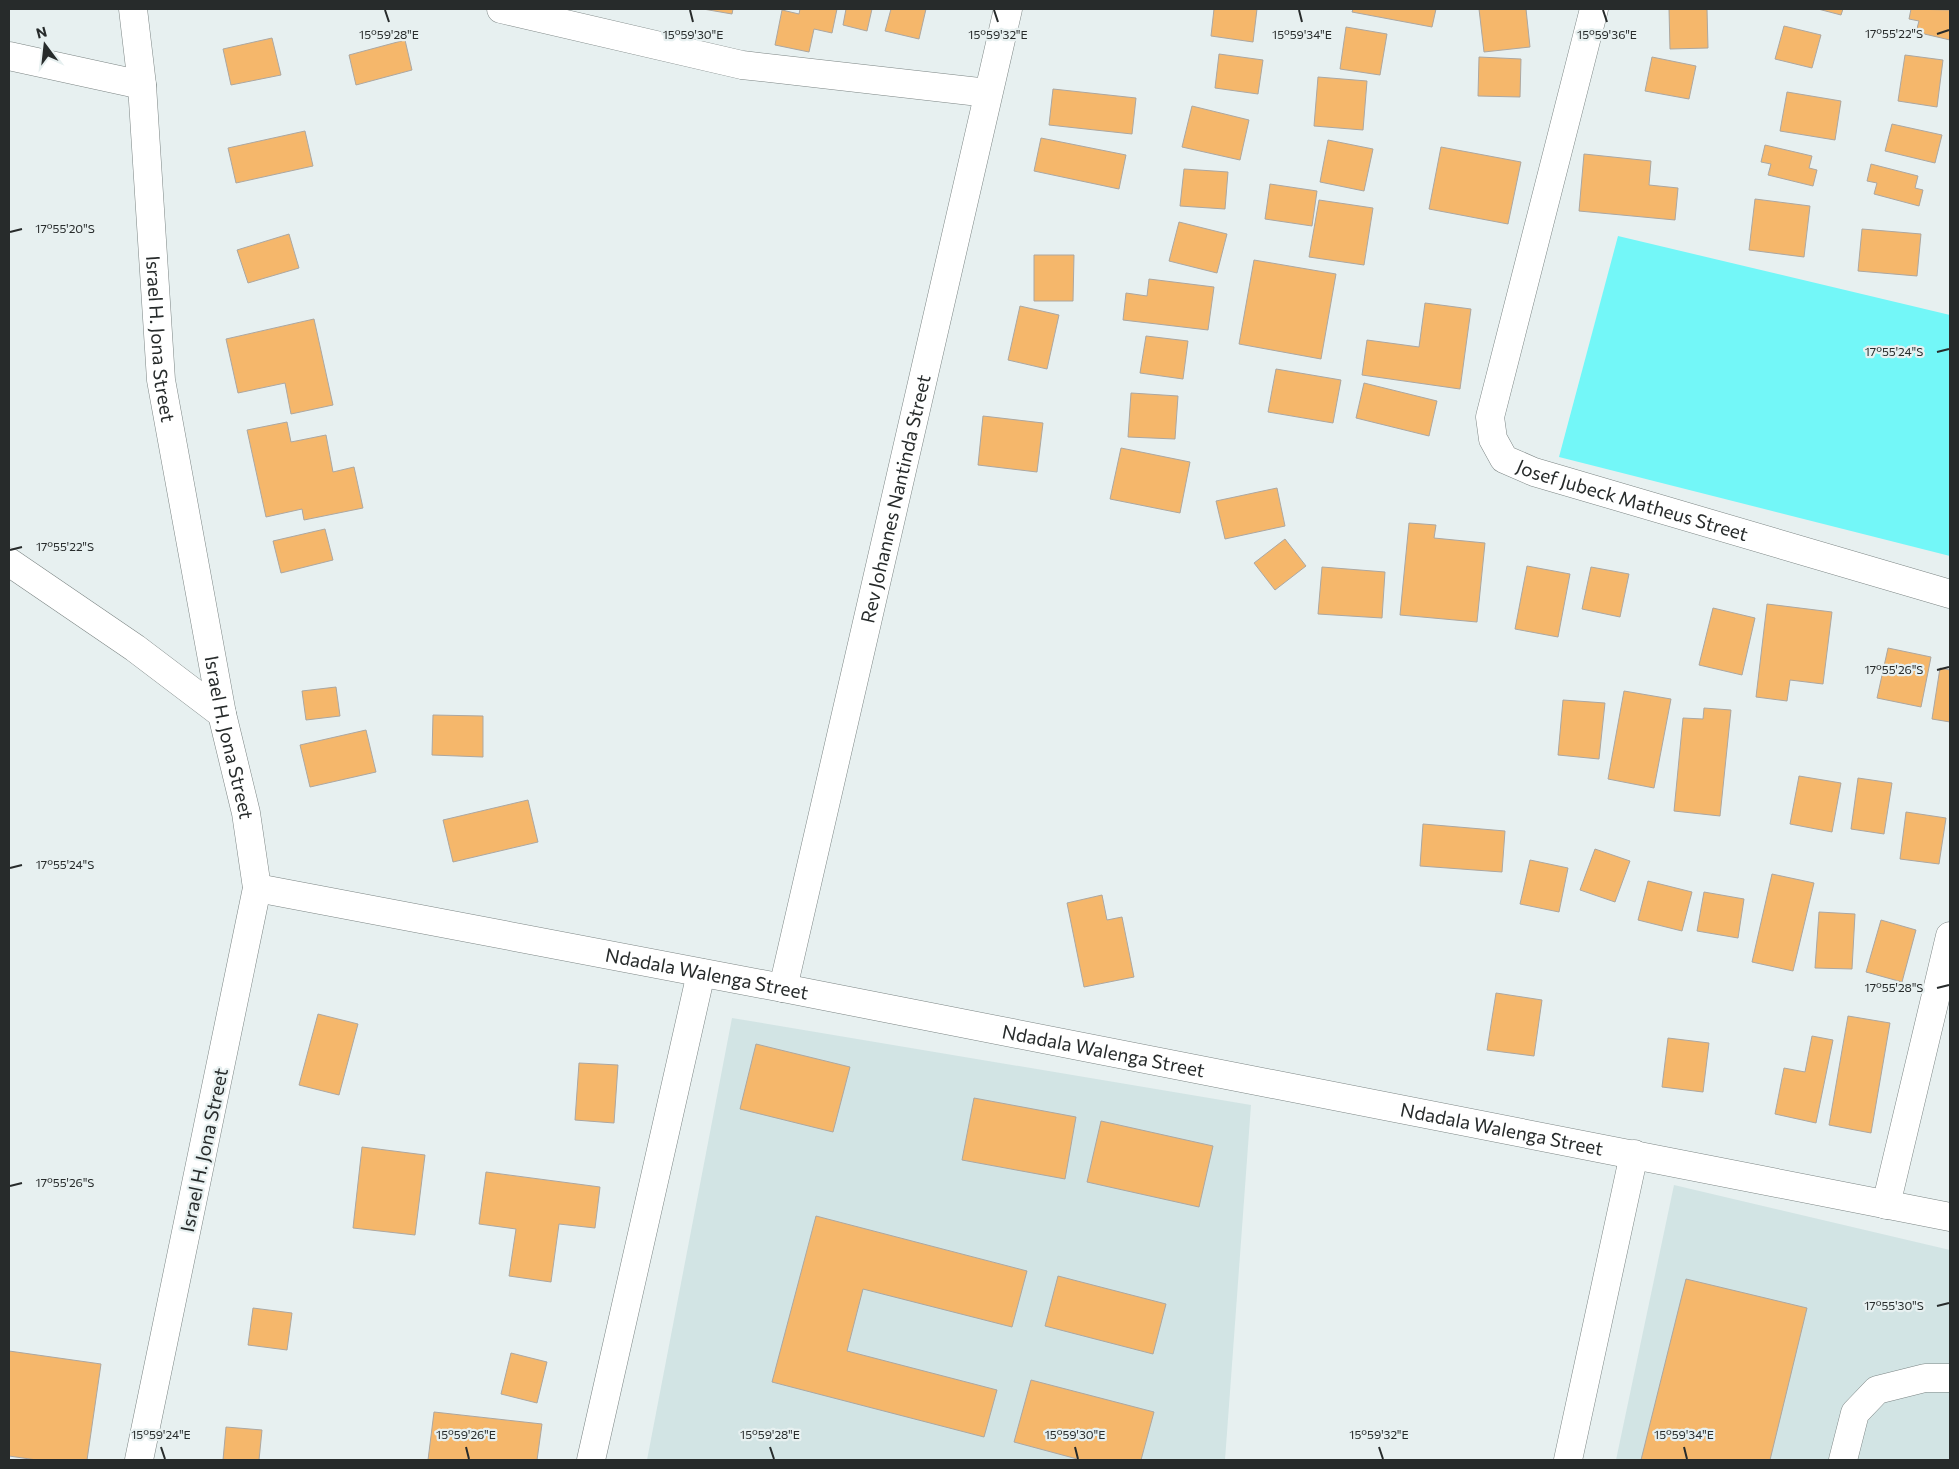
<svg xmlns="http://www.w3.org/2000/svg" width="1959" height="1469" viewBox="0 0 1959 1469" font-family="Commissioner,sans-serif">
<rect width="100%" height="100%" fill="#e7f0f0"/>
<path fill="#d2e4e4" d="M 732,1018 L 1251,1105 L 1225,1460 L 647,1460 Z
M 1674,1185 L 1950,1250 L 1950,1460 L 1616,1460 Z"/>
<path fill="#73f7f8" d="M 1618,236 L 1950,315 L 1950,556 L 1559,457 Z"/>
<path fill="#f5b76b" stroke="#aca7a1" d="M 703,9 L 733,9 L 732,14 Z
M 800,9 L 837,9 L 832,33 L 814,29 L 809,52 L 775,45 L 782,10 L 799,14 Z
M 846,9 L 872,9 L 867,31 L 843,25 Z
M 891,9 L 926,9 L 919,39 L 885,31 Z
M 1214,9 L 1257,9 L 1253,42 L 1211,36 Z
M 1353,9 L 1436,9 L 1432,27 L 1352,12 Z
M 1479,9 L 1526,9 L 1530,47 L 1484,52 Z
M 1669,9 L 1707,9 L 1708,48 L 1670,49 Z
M 1818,9 L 1843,9 L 1841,15 Z
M 1911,9 L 1950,10 L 1950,40 L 1916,32 L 1919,21 L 1909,19 Z
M 1784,26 L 1821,35 L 1812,68 L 1775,59 Z
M 1346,27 L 1387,34 L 1380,75 L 1340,69 Z
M 272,38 L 281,75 L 231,85 L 223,49 Z
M 405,40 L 412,70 L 356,85 L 349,55 Z
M 1219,54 L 1263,60 L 1258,94 L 1215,88 Z
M 1905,55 L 1943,60 L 1937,107 L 1898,101 Z
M 1479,57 L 1521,59 L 1520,97 L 1478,96 Z
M 1652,57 L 1696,66 L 1689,99 L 1645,91 Z
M 1318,77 L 1367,81 L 1363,130 L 1314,126 Z
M 1053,89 L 1136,98 L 1132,134 L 1049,125 Z
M 1787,92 L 1841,101 L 1835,140 L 1780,131 Z
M 1192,106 L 1249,120 L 1240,160 L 1182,147 Z
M 1892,124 L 1942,135 L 1935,163 L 1885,151 Z
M 305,131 L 313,166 L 236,183 L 228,148 Z
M 1041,138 L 1126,155 L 1119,189 L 1034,171 Z
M 1328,140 L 1373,149 L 1364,191 L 1320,182 Z
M 1765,145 L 1812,156 L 1809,168 L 1817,170 L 1813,186 L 1768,175 L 1771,164 L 1761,162 Z
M 1441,147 L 1521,162 L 1508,224 L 1429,209 Z
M 1584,154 L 1651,161 L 1649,185 L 1678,188 L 1675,220 L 1579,211 Z
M 1871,164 L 1918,176 L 1915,188 L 1923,190 L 1919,206 L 1874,194 L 1877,183 L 1867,181 Z
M 1184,169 L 1228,172 L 1225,209 L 1180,206 Z
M 1270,184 L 1317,191 L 1312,226 L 1265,219 Z
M 1755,199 L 1810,206 L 1804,257 L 1749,250 Z
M 1319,200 L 1373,208 L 1364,265 L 1309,257 Z
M 1179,222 L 1227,234 L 1217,273 L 1169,261 Z
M 1862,229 L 1921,234 L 1917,276 L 1858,271 Z
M 289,234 L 299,268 L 248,283 L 237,250 Z
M 1034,255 L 1074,255 L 1073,301 L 1034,301 Z
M 1254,260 L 1336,274 L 1321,359 L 1239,344 Z
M 1149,279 L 1214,287 L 1208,330 L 1123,320 L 1126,293 L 1147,296 Z
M 1425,303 L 1471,309 L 1460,389 L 1362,375 L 1367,340 L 1419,347 Z
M 1020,306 L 1059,315 L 1047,369 L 1008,360 Z
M 314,319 L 333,405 L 291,414 L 285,383 L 238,393 L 226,339 Z
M 1146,336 L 1188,341 L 1183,379 L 1140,373 Z
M 1276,369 L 1341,380 L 1333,423 L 1268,412 Z
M 1364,383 L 1437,401 L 1429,436 L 1356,418 Z
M 1131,393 L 1178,396 L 1175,439 L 1128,437 Z
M 983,416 L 1043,423 L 1037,472 L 978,465 Z
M 287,422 L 291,442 L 326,435 L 333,472 L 354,467 L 363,508 L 304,520 L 302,509 L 266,517 L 247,430 Z
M 1121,448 L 1190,462 L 1180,513 L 1110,499 Z
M 1277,488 L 1285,526 L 1225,539 L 1216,501 Z
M 1409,523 L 1436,525 L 1434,538 L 1485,543 L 1477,622 L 1400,615 Z
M 325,529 L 333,560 L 281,573 L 273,541 Z
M 1285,539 L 1306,566 L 1275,590 L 1254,563 Z
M 1527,566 L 1570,574 L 1558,637 L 1515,629 Z
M 1322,567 L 1385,572 L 1382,618 L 1318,614 Z
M 1591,567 L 1629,574 L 1620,617 L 1582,609 Z
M 1767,604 L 1832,612 L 1823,684 L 1790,680 L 1787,701 L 1756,697 Z
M 1713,608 L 1755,618 L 1742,675 L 1699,665 Z
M 1888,648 L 1931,657 L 1921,707 L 1877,698 Z
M 1940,668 L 1950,670 L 1950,722 L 1932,719 Z
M 336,687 L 340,716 L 306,720 L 302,691 Z
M 1624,691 L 1671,699 L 1654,788 L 1608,779 Z
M 1563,700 L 1605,703 L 1599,759 L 1558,755 Z
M 1704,708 L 1731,710 L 1720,816 L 1674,811 L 1683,718 L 1703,719 Z
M 433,715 L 483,716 L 483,757 L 432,755 Z
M 366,730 L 376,772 L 310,787 L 300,745 Z
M 1799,776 L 1841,783 L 1832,832 L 1790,824 Z
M 1858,778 L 1892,783 L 1884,834 L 1851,829 Z
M 528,800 L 538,842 L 453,862 L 443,820 Z
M 1906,812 L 1946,818 L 1939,864 L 1900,859 Z
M 1423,824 L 1505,831 L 1502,872 L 1420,866 Z
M 1595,849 L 1630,861 L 1615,902 L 1580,890 Z
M 1530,860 L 1568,868 L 1559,912 L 1520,904 Z
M 1772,874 L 1814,883 L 1793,971 L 1752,962 Z
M 1648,881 L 1692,892 L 1682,931 L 1638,920 Z
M 1704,892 L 1744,899 L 1738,938 L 1697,931 Z
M 1102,895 L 1107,920 L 1122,917 L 1134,977 L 1084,987 L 1067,903 Z
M 1819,912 L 1855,914 L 1852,969 L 1815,968 Z
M 1881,920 L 1916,930 L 1902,982 L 1866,972 Z
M 1496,993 L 1542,1000 L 1534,1056 L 1487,1050 Z
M 318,1014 L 358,1024 L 339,1095 L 299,1085 Z
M 1848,1016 L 1890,1023 L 1871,1133 L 1829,1125 Z
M 1812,1036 L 1833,1040 L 1816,1123 L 1775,1114 L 1784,1068 L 1805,1072 Z
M 1668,1038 L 1709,1043 L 1703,1092 L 1662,1087 Z
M 756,1044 L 850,1067 L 833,1132 L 740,1109 Z
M 579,1063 L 618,1065 L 614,1123 L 575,1120 Z
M 974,1098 L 1076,1117 L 1065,1179 L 962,1160 Z
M 1101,1121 L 1213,1146 L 1199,1207 L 1087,1182 Z
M 362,1147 L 425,1155 L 415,1235 L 353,1228 Z
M 486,1172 L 600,1187 L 595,1228 L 559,1224 L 551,1282 L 509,1276 L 516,1229 L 479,1224 Z
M 816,1216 L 1027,1271 L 1012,1327 L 863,1289 L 847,1351 L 997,1390 L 984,1437 L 772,1382 Z
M 1058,1276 L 1166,1304 L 1153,1354 L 1045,1326 Z
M 1686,1279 L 1807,1308 L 1770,1460 L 1641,1460 Z
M 253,1308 L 292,1313 L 287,1350 L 248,1345 Z
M 9,1351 L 101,1364 L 87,1460 L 37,1460 L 9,1456 Z
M 511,1353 L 547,1362 L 537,1403 L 501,1394 Z
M 1031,1380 L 1154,1412 L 1141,1460 L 1081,1460 L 1014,1442 Z
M 434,1412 L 542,1424 L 537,1460 L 428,1460 Z
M 226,1427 L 262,1430 L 259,1460 L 223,1460 Z"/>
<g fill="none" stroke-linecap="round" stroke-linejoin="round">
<g stroke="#7c8584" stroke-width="29">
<g id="minor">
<path id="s1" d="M 133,9 L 142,85 L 161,380 L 222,714 L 246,813 L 257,888 L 139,1460"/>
<path d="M 501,9 L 742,65 L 988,93"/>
<path id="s2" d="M 1594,9 L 1490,417 L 1493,439 L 1504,459 L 1534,472 L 1950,594"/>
<path d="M 9,56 L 142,85"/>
<path d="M 9,562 L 135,648 L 222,714"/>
<path id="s3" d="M 257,888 L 783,988 L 1950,1217"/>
<path id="s4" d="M 783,988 L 1008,9"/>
<path d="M 1886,1205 L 1950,936"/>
<path d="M 591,1460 L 701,973"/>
<path d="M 1568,1460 L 1634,1154"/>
<path d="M 1843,1460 L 1855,1413 L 1877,1390 L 1925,1378 L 1950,1378"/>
</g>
</g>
<use href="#minor" stroke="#fff" stroke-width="28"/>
</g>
<path fill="none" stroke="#272b2b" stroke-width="2" d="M 385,10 L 389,22M 690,10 L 693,22M 994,10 L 998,22M 1299,10 L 1302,22M 1603,10 L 1607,22M 1937,34 L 1949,30M 10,232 L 22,229M 1937,352 L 1949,349M 10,550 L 22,547M 1937,670 L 1949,667M 10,868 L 22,865M 1937,988 L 1949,985M 10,1186 L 22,1183M 1937,1306 L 1949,1303M 161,1447 L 165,1459M 466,1447 L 469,1459M 770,1447 L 774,1459M 1075,1447 L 1078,1459M 1379,1447 L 1383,1459M 1684,1447 L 1687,1459"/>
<g text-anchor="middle" stroke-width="4.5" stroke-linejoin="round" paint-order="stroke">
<g font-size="19" fill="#272b2b" stroke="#e7f0f0">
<text dy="7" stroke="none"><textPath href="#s1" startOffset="331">Israel H. Jona Street</textPath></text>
<text dy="7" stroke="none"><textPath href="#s4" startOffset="502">Rev Johannes Nantinda Street</textPath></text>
<text dy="7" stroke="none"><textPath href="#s2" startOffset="601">Josef Jubeck Matheus Street</textPath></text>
<text dy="7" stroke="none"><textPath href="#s1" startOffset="736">Israel H. Jona Street</textPath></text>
<text dy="7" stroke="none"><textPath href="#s3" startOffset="458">Ndadala Walenga Street</textPath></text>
<text dy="7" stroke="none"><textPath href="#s3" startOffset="862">Ndadala Walenga Street</textPath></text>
<text dy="7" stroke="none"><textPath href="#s3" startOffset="1268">Ndadala Walenga Street</textPath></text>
<text transform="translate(204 1150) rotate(-78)" y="7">Israel H. Jona Street</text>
</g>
</g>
<g font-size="12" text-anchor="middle" fill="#272b2b" stroke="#e7f0f0" stroke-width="4.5" stroke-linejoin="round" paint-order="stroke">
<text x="1894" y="38">17°55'22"S</text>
<text x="1607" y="39">15°59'36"E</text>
<text x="389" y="39">15°59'28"E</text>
<text x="693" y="39">15°59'30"E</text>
<text x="998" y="39">15°59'32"E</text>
<text x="1302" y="39">15°59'34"E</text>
<text x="65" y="233">17°55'20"S</text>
<text x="1894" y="356">17°55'24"S</text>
<text x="65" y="551">17°55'22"S</text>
<text x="1894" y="674">17°55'26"S</text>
<text x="65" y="869">17°55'24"S</text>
<text x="1894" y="992">17°55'28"S</text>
<text x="65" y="1187">17°55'26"S</text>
<text x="1894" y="1310">17°55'30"S</text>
<text x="161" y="1439">15°59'24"E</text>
<text x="466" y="1439">15°59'26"E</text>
<text x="770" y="1439">15°59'28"E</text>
<text x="1075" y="1439">15°59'30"E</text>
<text x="1379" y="1439">15°59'32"E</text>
<text x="1684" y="1439">15°59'34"E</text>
</g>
<rect width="1959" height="1469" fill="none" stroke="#272b2b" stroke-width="20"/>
<g transform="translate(45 45) rotate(345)" stroke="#e7f0f0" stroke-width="4" paint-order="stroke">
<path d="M0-4L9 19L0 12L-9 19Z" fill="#272b2b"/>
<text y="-8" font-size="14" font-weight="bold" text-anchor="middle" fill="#272b2b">N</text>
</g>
</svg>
